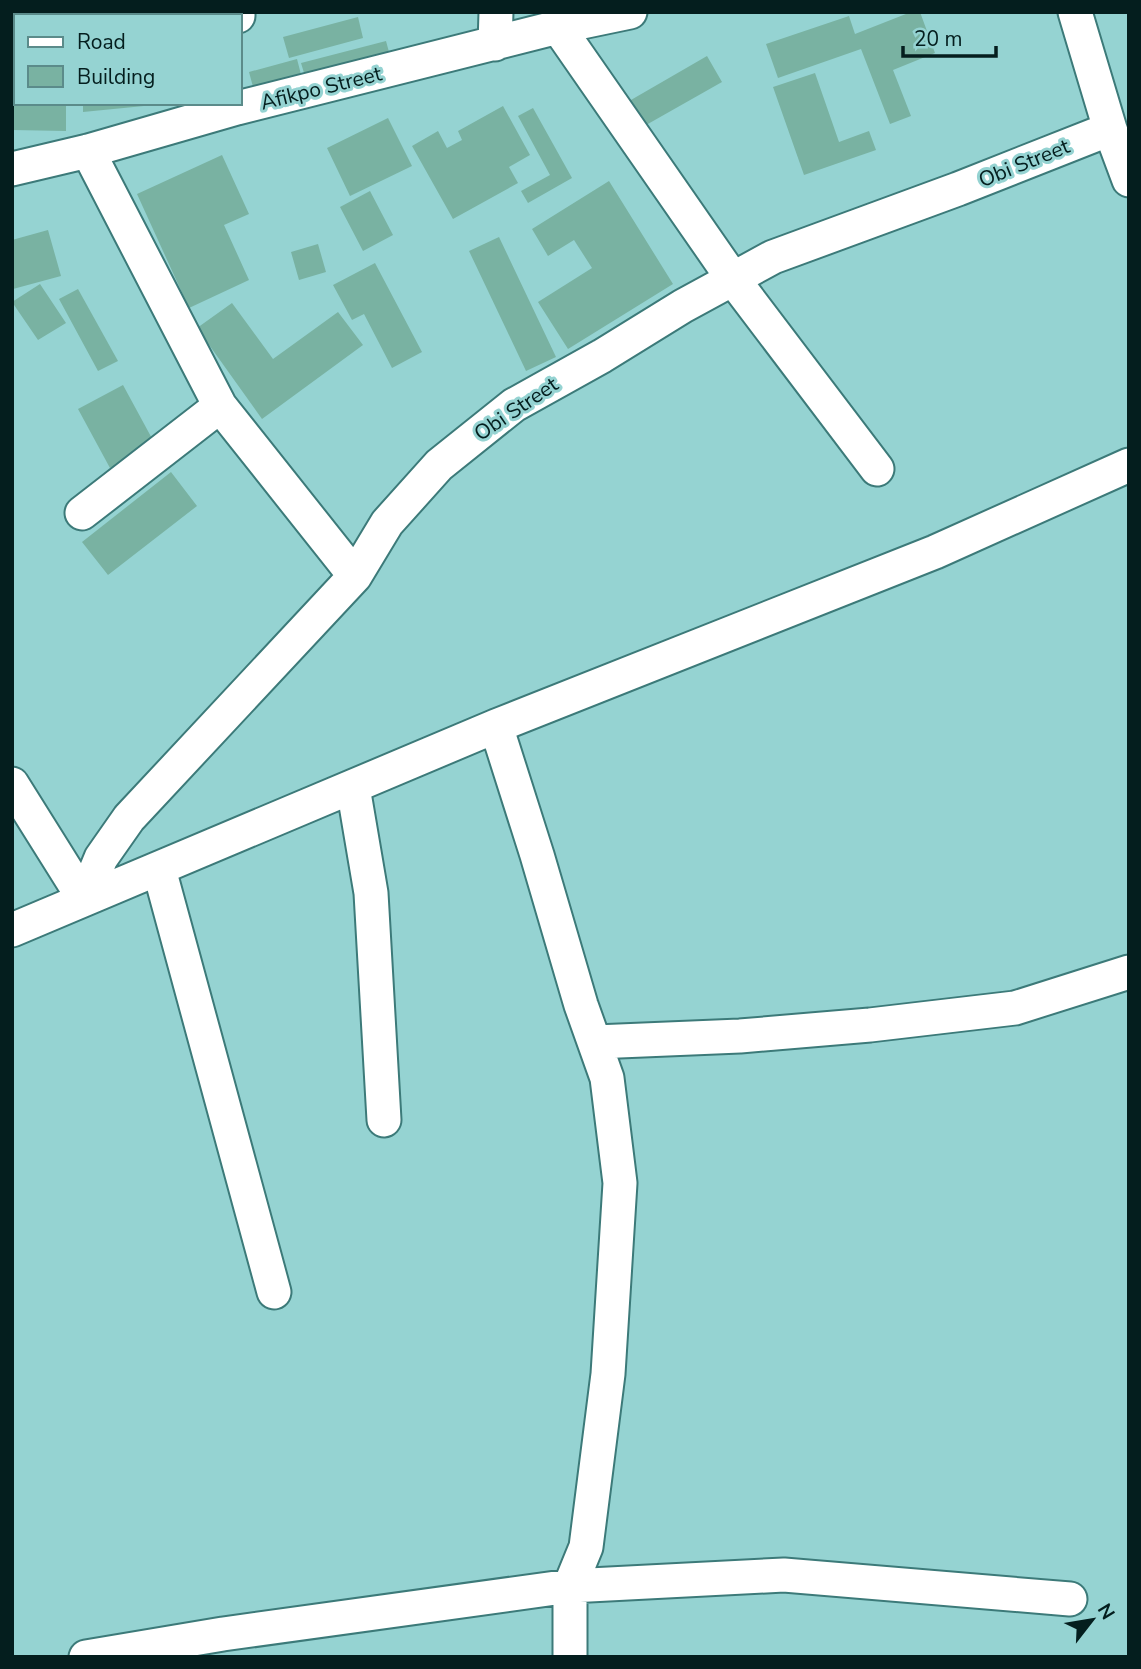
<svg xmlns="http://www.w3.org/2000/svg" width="1141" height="1669" viewBox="0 0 1141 1669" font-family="'Nunito Sans',sans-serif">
<rect width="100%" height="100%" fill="#95d3d2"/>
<path fill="#79b2a2" d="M 38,12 L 151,12 L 151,16 L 38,16 Z
M 164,12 L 206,12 L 206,16 L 164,16 Z
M 911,12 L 920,12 L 935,53 L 893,70 L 911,116 L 890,124 L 861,49 L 778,78 L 766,44 L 849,16 L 855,34 Z
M 358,17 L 363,38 L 289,58 L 283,37 Z
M 12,36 L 16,36 L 16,103 L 66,103 L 66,131 L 12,130 Z
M 386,41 L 392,63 L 308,86 L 301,63 Z
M 707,56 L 722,82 L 639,129 L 624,104 Z
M 297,59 L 304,86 L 256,98 L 249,72 Z
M 815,73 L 839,142 L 869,131 L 876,150 L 804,175 L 773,87 Z
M 83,103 L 154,103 L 154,105 L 83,112 Z
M 503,106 L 530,155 L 509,167 L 518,183 L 453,219 L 412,146 L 438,131 L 447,148 L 462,140 L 458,131 Z
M 533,108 L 572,178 L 528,203 L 521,191 L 550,175 L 518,116 Z
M 388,118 L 412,166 L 350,196 L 327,148 Z
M 222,155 L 249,214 L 224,225 L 249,280 L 189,308 L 137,194 Z
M 609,181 L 673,284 L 568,349 L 538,302 L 592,268 L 574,240 L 548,256 L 532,229 Z
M 370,191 L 393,235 L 363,251 L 340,207 Z
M 48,230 L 61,276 L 13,289 L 12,240 Z
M 499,237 L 556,357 L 526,371 L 469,251 Z
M 318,244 L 326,272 L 299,280 L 291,252 Z
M 375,263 L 422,352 L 392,368 L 364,314 L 352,320 L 333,285 Z
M 40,284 L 66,323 L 38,340 L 12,302 Z
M 78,289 L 118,361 L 98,371 L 59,299 Z
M 232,303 L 273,359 L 338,312 L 363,345 L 262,419 L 197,328 Z
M 123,385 L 155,444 L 110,468 L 78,409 Z
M 171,472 L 197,506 L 108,575 L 82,542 Z"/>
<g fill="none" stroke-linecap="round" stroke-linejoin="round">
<g stroke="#3c7a79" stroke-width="37">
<path id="minor" d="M 1075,12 L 1110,129 L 1129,180
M 238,16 L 238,12
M 558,27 L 733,279 L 877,469
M 495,44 L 496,12
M 88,151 L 220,406 L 355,576
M 12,169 L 88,151 L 237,108 L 558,27 L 630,12
M 82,513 L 220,406
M 496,726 L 537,855 L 581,1005 L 607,1078 L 620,1183 L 608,1374 L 586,1547 L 570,1586 L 570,1657
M 12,784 L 84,899
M 353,787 L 371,893 L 384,1120
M 159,869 L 274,1292
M 84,899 L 101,858 L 129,818 L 355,576 L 387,523 L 439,465 L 514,405 L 602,356 L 683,306 L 773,257 L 958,189 L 1110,129
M 12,930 L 496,726 L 935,552 L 1129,465
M 595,1042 L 740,1036 L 870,1025 L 1015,1008 L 1129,972
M 86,1657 L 223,1634 L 570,1586 L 784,1575 L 1070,1599"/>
</g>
<use href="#minor" stroke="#fff" stroke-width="33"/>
</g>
<g text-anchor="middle" stroke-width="6" stroke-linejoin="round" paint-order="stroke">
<g font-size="21" fill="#041e1e" stroke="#95d3d2">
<text transform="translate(321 88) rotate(-14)" y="7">Afikpo Street</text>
<text transform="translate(1024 163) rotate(-22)" y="7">Obi Street</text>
<text transform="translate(516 409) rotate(-34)" y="7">Obi Street</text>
</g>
</g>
<rect width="1141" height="1669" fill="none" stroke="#041e1e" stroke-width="28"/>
<rect x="14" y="14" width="228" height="91" fill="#95d3d2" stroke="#5b8b8a" stroke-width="2"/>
<rect x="28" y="37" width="35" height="10" fill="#ffffff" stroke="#5b8b8a" stroke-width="2"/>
<text x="77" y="49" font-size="21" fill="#041e1e">Road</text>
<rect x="28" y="66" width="35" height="21" fill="#79b2a2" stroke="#5b8b8a" stroke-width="2"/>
<text x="77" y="84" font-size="21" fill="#041e1e">Building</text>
<g transform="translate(1092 1620) rotate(59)" stroke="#95d3d2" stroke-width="5" paint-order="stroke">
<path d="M0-5L12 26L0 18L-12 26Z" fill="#041e1e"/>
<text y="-10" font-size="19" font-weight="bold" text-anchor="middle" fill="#041e1e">N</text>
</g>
<path d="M903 46v10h93v-10" fill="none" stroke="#041e1e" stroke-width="3.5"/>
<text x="914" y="46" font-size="21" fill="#041e1e" stroke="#95d3d2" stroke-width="5" paint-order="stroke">20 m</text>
</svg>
